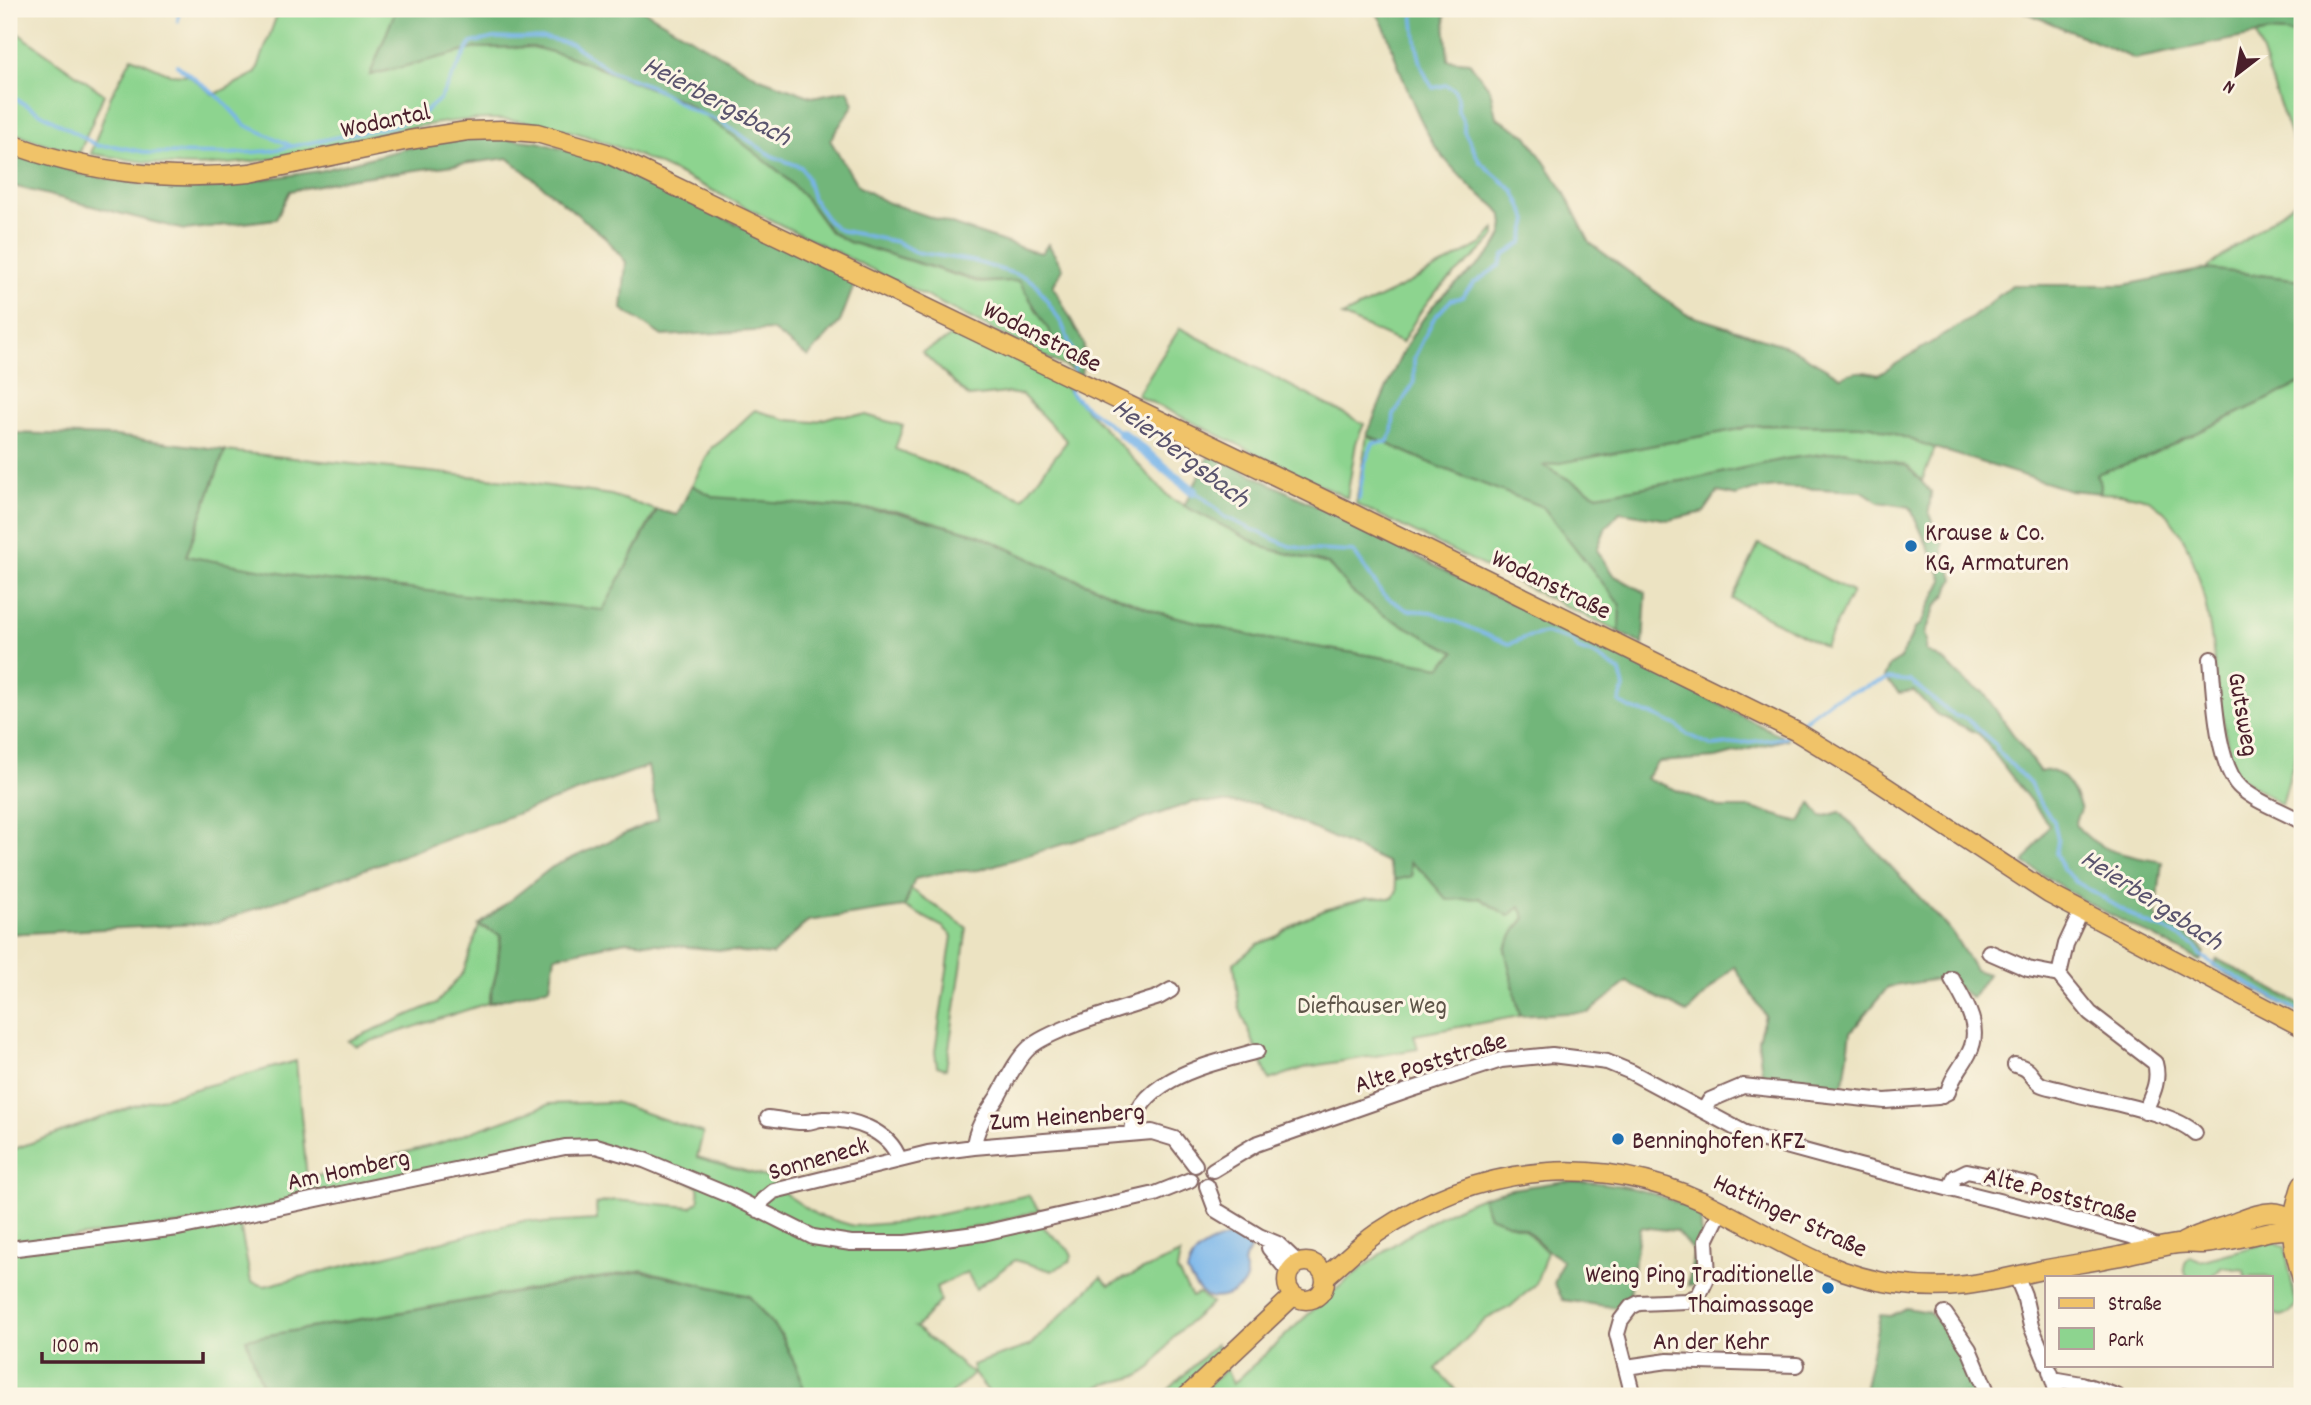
<svg xmlns="http://www.w3.org/2000/svg" width="2311" height="1405" viewBox="0 0 2311 1405" font-family="Dekko,sans-serif">
<rect width="100%" height="100%" fill="#fcf5e5"/>
<filter id="ink" filterUnits="userSpaceOnUse"><feTurbulence type="fractalNoise" baseFrequency=".0143" numOctaves="2"/><feDisplacementMap in="SourceGraphic" scale="14" xChannelSelector="R" yChannelSelector="G"/><feConvolveMatrix kernelMatrix="1 2 1 2 8 2 1 2 1" color-interpolation-filters="sRGB"/></filter>
<filter id="wash" filterUnits="userSpaceOnUse"><feTurbulence type="fractalNoise" baseFrequency=".00686" numOctaves="4" result="noise"/><feDisplacementMap in="SourceGraphic" scale="28" xChannelSelector="R" yChannelSelector="G"/><feGaussianBlur stdDeviation="1.57" result="paint"/><feColorMatrix in="noise" values="0 0 0 0 0 0 0 0 0 0 0 0 0 0 0 0 0 1.4 0 .05"/><feComposite in="paint" operator="in"/></filter>
<g filter="url(#wash)">
<rect width="100%" height="100%" fill="#ece3c2"/>
<path fill="#8dd48f" stroke="#6c7a5d" stroke-width="2" d="M 279,9 L 356,9 L 395,12 L 370,75 L 476,48 L 533,47 L 571,57 L 683,101 L 737,138 L 782,174 L 806,199 L 830,232 L 849,242 L 981,283 L 1019,280 L 1062,351 L 1068,368 C 973,319 876,271 779,224 C 693,182 586,118 488,119 C 417,120 350,144 281,157 C 245,163 206,168 170,165 C 144,163 118,157 91,154 L 111,96 L 132,57 L 170,74 L 188,75 L 214,95 L 256,73 Z
M 9,27 L 104,94 L 79,154 L 24,137 L 9,130 Z
M 2269,32 L 2302,34 L 2302,170 L 2256,35 Z
M 2302,197 L 2302,280 L 2206,269 Z
M 1495,229 L 1495,236 C 1478,256 1458,271 1439,289 C 1423,304 1413,324 1402,343 L 1342,316 L 1390,293 L 1482,244 Z
M 1180,328 L 1364,424 L 1356,443 L 1347,498 L 1137,395 Z
M 960,330 L 1063,385 L 1170,498 L 1266,548 L 1328,564 L 1351,591 L 1383,615 L 1456,651 L 1441,667 L 1261,638 L 1157,612 L 1066,575 L 979,535 L 896,511 L 714,498 L 692,485 L 712,447 C 719,446 746,417 755,410 L 788,420 L 814,422 L 837,415 L 866,415 L 903,426 L 895,449 L 1023,498 L 1067,441 L 1022,395 L 1007,393 L 969,397 L 922,352 L 944,341 Z
M 2302,383 L 2302,742 L 2299,741 L 2282,805 L 2236,774 L 2233,775 C 2227,743 2221,711 2216,679 C 2214,667 2214,654 2212,642 C 2206,598 2192,528 2152,502 C 2137,493 2118,494 2100,493 L 2101,484 L 2095,474 L 2143,458 Z
M 1761,425 L 1872,426 L 1935,448 L 1922,481 L 1907,466 L 1844,451 L 1785,459 L 1693,479 L 1597,495 L 1543,466 Z
M 1367,435 L 1442,468 L 1543,507 L 1620,605 L 1619,632 L 1356,504 Z
M 225,451 L 507,480 L 597,493 L 611,495 L 656,510 L 603,611 L 307,578 L 186,557 Z
M 1759,544 L 1852,592 L 1825,647 L 1732,599 Z
M 1409,861 L 1423,872 L 1447,899 L 1479,898 L 1509,916 L 1520,906 L 1525,918 L 1515,930 L 1505,949 L 1520,1016 L 1414,1035 L 1418,1049 L 1307,1067 L 1269,1080 L 1239,1007 L 1234,963 L 1258,944 L 1276,937 L 1299,921 L 1327,909 L 1368,898 L 1393,898 L 1397,890 L 1395,880 L 1412,876 Z
M 911,889 L 967,928 L 946,1069 L 937,1066 L 935,1052 L 952,936 L 943,927 L 905,907 Z
M 479,926 L 500,935 L 497,970 L 488,1003 L 356,1046 L 348,1041 L 437,1003 L 463,973 Z
M 296,1061 L 307,1179 L 440,1143 L 550,1104 L 614,1102 L 703,1133 L 697,1157 L 769,1178 L 787,1195 L 817,1215 L 854,1226 L 905,1222 L 1028,1195 L 1040,1210 L 983,1226 L 850,1248 L 1040,1224 L 1070,1251 L 1072,1256 L 1070,1261 L 1052,1271 L 1015,1260 L 976,1289 L 967,1272 L 936,1287 L 940,1301 L 917,1327 L 915,1327 L 973,1374 L 949,1396 L 804,1396 L 800,1375 L 781,1334 L 749,1296 L 642,1270 L 246,1339 L 266,1396 L 9,1396 L 9,1252 L 239,1220 L 251,1282 L 265,1286 L 527,1220 L 543,1223 L 597,1220 L 596,1204 L 614,1200 L 691,1207 L 699,1201 L 698,1186 L 597,1143 L 179,1225 L 9,1245 L 9,1151 L 130,1107 Z
M 1482,1197 L 1489,1216 L 1524,1229 L 1547,1252 L 1536,1284 L 1510,1307 L 1486,1319 L 1436,1369 L 1462,1396 L 1197,1396 L 1226,1369 L 1233,1384 C 1310,1314 1383,1235 1482,1197 Z
M 2274,1241 L 2285,1247 L 2296,1305 L 2290,1312 L 2281,1316 L 2271,1313 L 2271,1277 L 2245,1277 L 2244,1270 L 2222,1267 L 2212,1277 L 2187,1277 C 2183,1269 2183,1263 2190,1257 L 2200,1261 Z
M 1180,1254 L 1177,1271 L 1192,1297 L 1199,1294 L 1212,1303 L 1175,1335 L 1152,1367 L 1139,1376 L 1099,1386 L 1088,1396 L 992,1396 L 974,1374 L 972,1365 L 1029,1346 L 1101,1277 L 1109,1285 Z
M 1216,1344 L 1223,1354 L 1179,1396 L 1162,1396 Z"/>
<path fill="#72b67a" stroke="#5e6a52" stroke-width="2" d="M 406,9 L 641,9 L 760,78 L 812,97 L 848,90 L 854,104 L 830,140 L 858,186 L 886,202 L 1031,251 L 1042,253 L 1048,244 L 1063,268 L 1053,286 L 1084,344 L 1081,376 L 1068,368 L 1061,351 L 1019,281 L 981,282 L 849,242 L 830,231 L 806,199 L 782,174 L 736,138 L 683,101 L 571,57 L 533,47 L 477,48 L 370,75 L 395,12 Z
M 1374,9 L 1444,9 L 1448,60 L 1469,62 L 1490,89 L 1496,117 L 1527,136 L 1563,190 L 1590,243 L 1686,314 L 1789,347 L 1841,377 C 1855,370 1863,371 1878,375 L 1973,317 L 2012,285 L 2124,285 L 2206,269 L 2302,280 L 2302,383 L 2144,458 L 2096,474 L 2101,484 L 2100,493 L 2070,490 L 1935,448 L 1872,426 L 1761,425 L 1544,466 L 1597,495 L 1693,479 L 1785,459 L 1844,451 L 1907,466 L 1931,492 L 1929,512 L 1943,544 L 1943,558 L 1949,564 L 1954,579 L 1946,595 L 1936,606 L 1925,634 L 1927,639 L 1926,651 C 1934,656 1946,660 1951,667 C 1961,678 1969,686 1983,692 L 2040,772 C 2061,764 2075,792 2081,809 L 2075,824 C 2098,853 2127,855 2162,862 L 2156,917 L 2198,942 L 2204,952 L 2200,961 L 2084,901 L 2024,863 L 2049,825 L 1979,734 L 1936,714 L 1914,691 L 1899,693 L 1884,678 L 1889,666 L 1900,659 L 1916,627 L 1920,625 L 1943,580 L 1910,507 L 1879,502 L 1862,491 L 1776,487 L 1753,490 L 1736,496 L 1718,492 L 1704,512 L 1669,520 L 1620,512 L 1606,527 L 1597,550 L 1613,575 L 1646,593 L 1643,645 L 1619,632 L 1620,605 L 1543,507 L 1442,468 L 1367,435 C 1387,387 1406,332 1443,295 C 1461,278 1511,247 1503,218 C 1499,205 1482,198 1473,189 C 1460,176 1444,160 1434,145 C 1419,119 1407,90 1397,62 C 1390,43 1386,26 1374,9 Z
M 2018,9 L 2302,9 L 2302,34 L 2269,32 L 2135,59 Z
M 493,137 L 538,142 L 603,161 L 856,280 L 840,322 L 808,357 L 772,330 L 662,336 L 622,309 L 626,262 L 605,237 L 508,158 L 347,179 L 290,191 L 276,219 L 185,230 L 9,185 L 9,150 L 81,174 L 145,185 L 224,185 L 319,171 L 431,142 Z
M 9,433 L 115,436 L 225,450 L 186,556 L 308,578 L 603,610 L 657,510 L 677,515 L 692,485 L 714,497 L 896,512 L 979,535 L 1065,575 L 1157,612 L 1261,638 L 1441,667 L 1455,652 L 1383,615 L 1351,591 L 1328,564 L 1266,548 L 1184,506 L 1210,454 L 1377,536 L 1483,591 L 1551,620 L 1615,651 L 1787,739 L 1716,758 L 1658,762 L 1646,778 L 1721,808 L 1751,808 L 1800,822 L 1811,803 L 1822,817 L 1840,812 L 1952,932 L 1975,970 L 1988,974 L 1972,998 L 1945,978 L 1888,987 L 1851,1032 L 1844,1082 L 1833,1093 L 1763,1081 L 1758,1040 L 1765,1015 L 1734,966 L 1687,1013 L 1627,982 L 1588,1013 L 1565,1013 L 1520,1016 L 1505,949 L 1515,930 L 1525,918 L 1520,907 L 1509,916 L 1479,898 L 1447,900 L 1423,872 L 1410,862 L 1412,876 L 1395,880 L 1387,862 L 1258,804 L 1193,802 L 1135,822 L 979,870 L 945,872 L 915,879 L 904,907 L 808,921 L 772,955 L 626,941 L 555,956 L 550,987 L 489,1003 L 497,970 L 501,935 L 479,925 L 552,867 L 658,819 L 648,766 L 216,923 L 9,934 Z
M 2217,959 L 2302,1005 L 2302,1015 L 2213,966 Z
M 1566,1181 C 1614,1181 1657,1191 1700,1213 L 1704,1264 L 1697,1285 L 1688,1285 L 1694,1252 L 1676,1231 L 1640,1227 L 1629,1298 L 1619,1308 L 1563,1300 L 1554,1284 L 1562,1260 L 1548,1251 L 1525,1229 L 1489,1216 L 1482,1197 L 1511,1189 Z
M 642,1271 L 749,1296 L 781,1335 L 800,1375 L 804,1396 L 266,1396 L 246,1339 Z
M 1906,1308 L 1928,1312 L 1946,1328 L 1983,1391 L 1983,1396 L 1863,1396 L 1880,1315 L 1891,1316 Z"/>
<path fill="#78b5ea" stroke="#616a8a" stroke-width="2" d="M 1238,1234 L 1249,1241 L 1250,1250 L 1243,1263 C 1244,1268 1247,1274 1246,1279 C 1241,1294 1216,1303 1203,1294 C 1196,1289 1191,1280 1187,1272 C 1192,1246 1215,1241 1238,1234 Z"/>
<g fill="none" stroke-linecap="round" stroke-linejoin="round">
<path stroke="#78b5ea" stroke-width="3.5" d="M 178,21 L 179,9
M 177,65 L 221,99 L 245,125 L 290,145
M 9,95 L 98,146 L 114,146 L 149,153 L 229,154 L 269,151 L 392,126 L 421,115 L 440,99 L 471,43 L 494,38 L 545,38 L 572,44 L 611,71 L 655,88 L 689,109 L 721,122 L 772,156 L 801,167 L 807,178 L 813,199 L 828,221 L 839,230 L 897,242 L 915,252 L 973,261 L 1025,277 L 1036,284 L 1062,324 L 1076,360 L 1073,374
M 1071,385 L 1070,392 L 1082,404 L 1121,433
M 1193,491 L 1204,498 L 1225,517 L 1289,546 L 1313,550 L 1354,552 L 1383,595 L 1407,610 L 1432,612 L 1509,644 L 1527,637 L 1545,633 L 1573,641 L 1578,649 L 1595,655 L 1620,672 L 1624,688 L 1619,702 L 1631,709 L 1656,716 L 1676,725 L 1688,735 L 1713,746 L 1783,738 L 1787,735
M 1359,499 L 1364,465 L 1373,443 L 1387,442 L 1392,433 L 1394,415 L 1414,383 L 1414,358 L 1434,318 L 1451,300 L 1462,297 L 1473,284 L 1500,265 L 1504,255 L 1522,243 L 1528,220 L 1514,191 L 1480,162 L 1464,131 L 1464,123 L 1458,111 L 1458,97 L 1454,89 L 1446,85 L 1433,88 C 1417,66 1415,36 1413,9
M 1798,725 L 1832,699 L 1888,679 L 1910,681 L 1955,716 L 1966,718 L 1996,745 L 1996,749 L 2031,785 L 2037,799 L 2054,821 L 2058,840 L 2056,853 L 2063,869 L 2078,883 L 2145,923 L 2166,930 L 2195,946 L 2200,955 L 2216,966 L 2302,1013"/>
<path stroke="#78b5ea" stroke-width="10" d="M 1121,433 L 1193,491"/>
</g>
</g>
<g filter="url(#ink)">
<g fill="none" stroke-linecap="round" stroke-linejoin="round">
<g stroke="#836460" stroke-width="18">
<path id="minor" d="M 2211,659 C 2214,691 2216,766 2241,788 C 2256,802 2284,811 2302,822
M 2081,912 L 2066,944 L 2059,975 L 2090,1013 L 2155,1063 C 2160,1081 2152,1095 2145,1111
M 1989,952 L 2028,969 L 2059,975
M 2015,1065 C 2033,1069 2028,1075 2040,1084 C 2045,1087 2055,1088 2061,1090 C 2095,1101 2171,1110 2195,1133
M 1704,1110 L 1710,1100 L 1743,1086 L 1885,1101 L 1938,1097 L 1948,1092 C 1952,1076 1962,1067 1969,1053 C 1983,1027 1964,1000 1952,979
M 768,1118 C 780,1119 794,1123 806,1122 C 812,1122 817,1119 822,1119 C 852,1118 889,1130 899,1159
M 1132,1133 C 1135,1078 1215,1063 1257,1051
M 974,1147 C 975,1129 987,1113 997,1098 C 1006,1083 1015,1061 1029,1048 C 1051,1028 1127,1008 1159,997 L 1171,990
M 1213,1170 L 1256,1144 L 1410,1090 L 1501,1060 L 1552,1055 L 1607,1062 L 1631,1072 L 1743,1132 L 1764,1140 L 1859,1166 L 2058,1216 L 2131,1236 L 2159,1247
M 1207,1186 L 1216,1210 L 1259,1236 L 1278,1244 L 1298,1263
M 1950,1189 L 1955,1177 L 1967,1171 L 2032,1185
M 758,1210 L 763,1200 L 774,1191 L 928,1153 L 974,1147 L 1152,1132 L 1175,1139 L 1195,1165
M 1269,1248 L 1289,1272
M 9,1249 L 178,1228 L 565,1147 L 596,1146 L 644,1160 L 733,1197 L 813,1237 L 851,1243 L 906,1243 L 983,1233 L 1155,1194 L 1190,1180
M 2017,1278 L 2024,1295 L 2031,1326 L 2047,1364
M 1945,1314 L 1969,1349 L 1989,1396
M 1626,1367 L 1668,1361 L 1797,1365
M 2050,1371 L 2058,1396
M 2053,1379 L 2082,1384 L 2117,1396
M 1633,1396 L 1617,1334 L 1621,1320 L 1631,1307 L 1639,1303 L 1687,1301 L 1699,1295 L 1708,1276 L 1706,1241 L 1721,1210"/>
</g>
<g stroke="#836460" stroke-width="21">
<path id="major" d="M 9,143 C 84,172 169,182 250,173 L 409,140 L 467,131 L 502,130 L 537,133 L 606,153 L 1348,511 L 1797,732 L 1871,777 L 2049,894 L 2302,1027
M 2302,1184 C 2288,1227 2290,1236 2302,1279
M 2183,1242 C 2200,1233 2217,1229 2236,1222 C 2263,1212 2280,1204 2302,1228
M1287 1281a19 19 0 1 1 38 0a19 19 0 1 1-38 0Z
M 1325,1277 C 1343,1262 1358,1246 1377,1233 C 1483,1161 1607,1150 1722,1211 C 1778,1240 1832,1276 1896,1284 C 1952,1292 1988,1282 2042,1270 C 2066,1265 2091,1262 2115,1257 C 2136,1253 2156,1247 2177,1244 C 2186,1243 2195,1244 2203,1244 C 2226,1242 2249,1236 2271,1231 C 2277,1230 2286,1231 2292,1228 C 2296,1226 2300,1220 2302,1216
M 1187,1396 L 1293,1296"/>
</g>
<use href="#minor" stroke="#fff" stroke-width="14"/>
<use href="#major" stroke="#f0c369" stroke-width="18"/>
</g>
</g>
<g fill="#1f6fb2" stroke="#fcf5e5" stroke-width="2.5">
<circle cx="1911" cy="546" r="7"/>
<circle cx="1618" cy="1139" r="7"/>
<circle cx="1828" cy="1288" r="7"/>
</g>
<g text-anchor="middle" stroke-width="6" stroke-linejoin="round" paint-order="stroke">
<g font-size="26" fill="#4a1f2b" stroke="#fcf5e5">
<text transform="translate(385 119) rotate(-12)" y="9">Wodantal</text>
<text transform="translate(1043 335) rotate(27)" y="9">Wodanstraße</text>
<text transform="translate(1552 583) rotate(26)" y="9">Wodanstraße</text>
<text transform="translate(2245 714) rotate(80)" y="9">Gutsweg</text>
<text transform="translate(1430 1061) rotate(-17)" y="9">Alte Poststraße</text>
<text transform="translate(1067 1115) rotate(-4)" y="9">Zum Heinenberg</text>
<text transform="translate(818 1157) rotate(-16)" y="9">Sonneneck</text>
<text transform="translate(348 1168) rotate(-12)" y="9">Am Homberg</text>
<text transform="translate(2061 1194) rotate(15)" y="9">Alte Poststraße</text>
<text transform="translate(1791 1214) rotate(25)" y="9">Hattinger Straße</text>
<text x="1711" y="1349">An der Kehr</text>
</g>
<g font-size="26" fill="#4a1f2b" stroke="#fcf5e5" text-anchor="start">
<text x="1925" y="540">Krause &amp; Co.<tspan x="1925" dy="30">KG, Armaturen</tspan></text>
<text x="1632" y="1148">Benninghofen KFZ</text>
<text x="1814" y="1282" text-anchor="end">Weing Ping Traditionelle<tspan x="1814" dy="30">Thaimassage</tspan></text>
</g>
<g font-size="26" fill="#5e5549" stroke="#fcf5e5">
<text x="1372" y="1013">Diefhauser Weg</text>
</g>
<g font-size="28" font-style="italic" fill="#5a546e" stroke="#fcf5e5">
<text transform="translate(718 99) rotate(28)" y="10">Heierbergsbach</text>
<text transform="translate(1182 451) rotate(37)" y="10">Heierbergsbach</text>
<text transform="translate(2153 898) rotate(33)" y="10">Heierbergsbach</text>
</g>
</g>
<rect width="2311" height="1405" fill="none" stroke="#fcf5e5" stroke-width="35"/>
<rect x="2045" y="1276" width="228" height="91" fill="#fcf5e5" stroke="#b59f9b" stroke-width="2"/>
<rect x="2059" y="1298" width="35" height="10" fill="#f0c369" stroke="#b59f9b" stroke-width="2"/>
<text x="2108" y="1310" font-size="21" fill="#4a1f2b">Straße</text>
<rect x="2059" y="1328" width="35" height="21" fill="#8dd48f" stroke="#b59f9b" stroke-width="2"/>
<text x="2108" y="1346" font-size="21" fill="#4a1f2b">Park</text>
<g transform="translate(2237 74) rotate(211)" stroke="#fcf5e5" stroke-width="5" paint-order="stroke">
<path d="M0-5L12 26L0 18L-12 26Z" fill="#4a1f2b"/>
<text y="-10" font-size="19" font-weight="bold" text-anchor="middle" fill="#4a1f2b">N</text>
</g>
<path d="M42 1352v10h161v-10" fill="none" stroke="#4a1f2b" stroke-width="3.5"/>
<text x="52" y="1352" font-size="21" fill="#4a1f2b" stroke="#fcf5e5" stroke-width="5" paint-order="stroke">100 m</text>
</svg>
